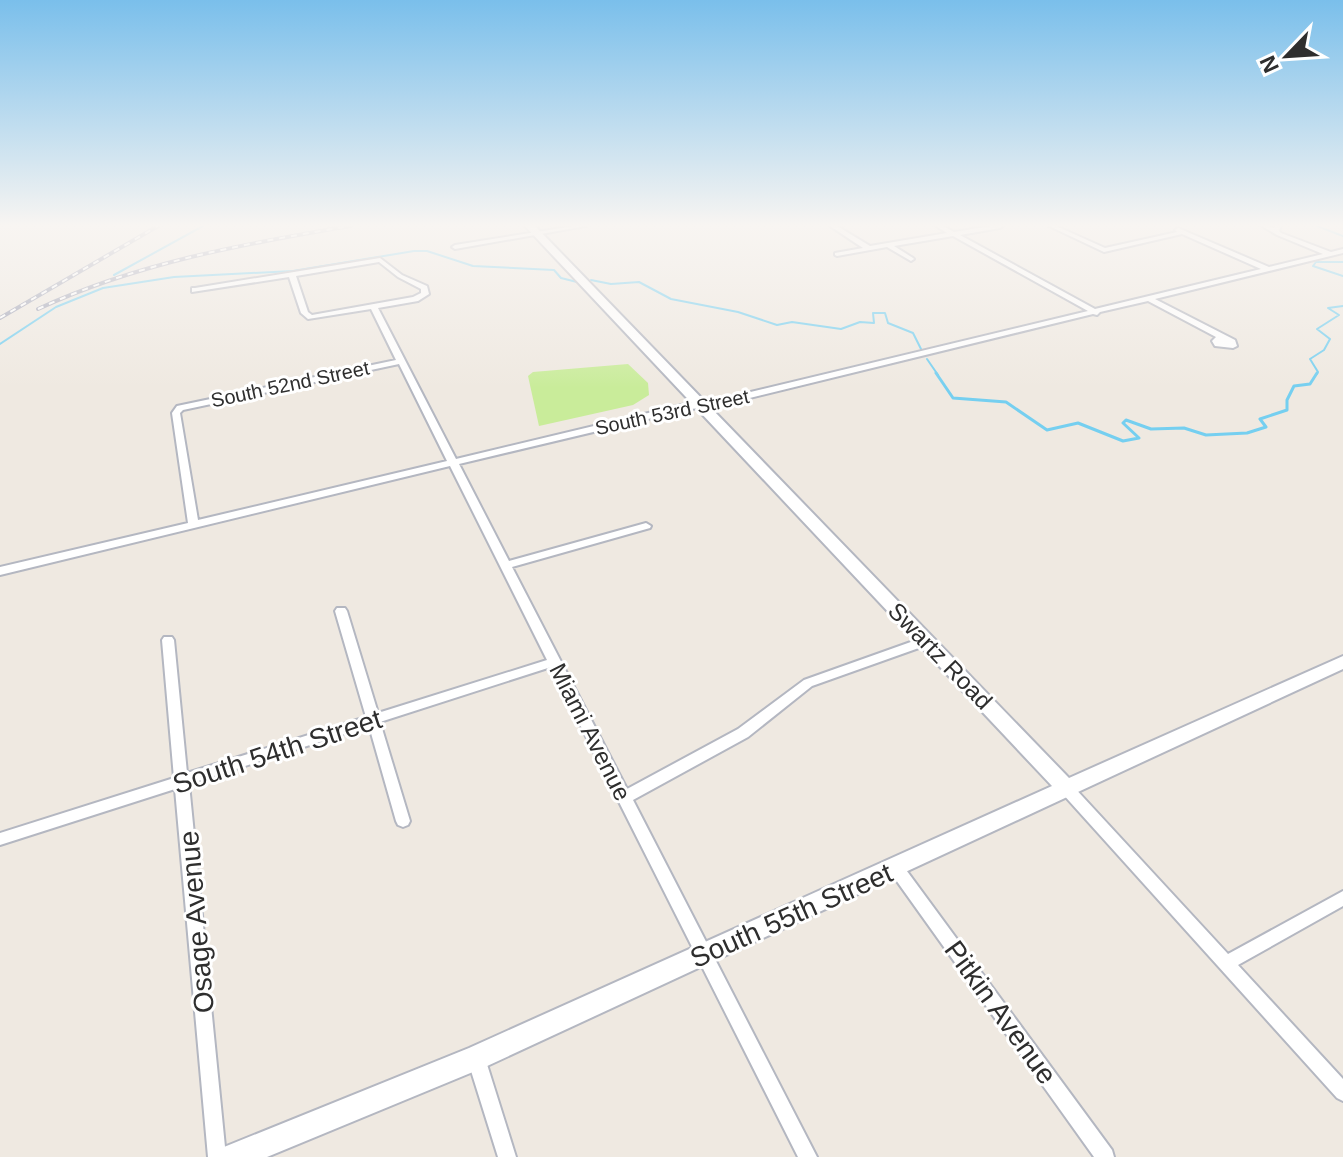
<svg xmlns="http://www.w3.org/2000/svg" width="1343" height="1157" viewBox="0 0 1343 1157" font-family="Helvetica,sans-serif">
<rect width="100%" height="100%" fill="#efe9e1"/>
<path fill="#c9ec9a" d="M 628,364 L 648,383 L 649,395 L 633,405 L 539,426 L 528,376 L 533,372 Z"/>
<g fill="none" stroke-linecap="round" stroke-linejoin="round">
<path stroke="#75cff0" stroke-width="2" d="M 1317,226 L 1343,236
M 1343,262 L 1316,262 L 1313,266 L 1343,276
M 114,275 L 203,226
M 591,280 L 611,284 L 639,282 L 671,299 L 738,312 L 777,325 L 792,322 L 841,329 L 860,322 L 874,323 L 873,313 L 885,313 L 888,323 L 913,333 L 922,351
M 0,344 L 56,307 L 103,288 L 174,277 L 293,271 L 414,251 L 427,251 L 473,266 L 554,270 L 561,278 L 577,282
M 927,359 L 938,375
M 1316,375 L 1318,372 L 1310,359 L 1324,350 L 1330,339 L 1317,329 L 1339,315 L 1328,308 L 1343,306"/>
<path stroke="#75cff0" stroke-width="3" d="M 936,373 L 953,398 L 1006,402 L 1047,430 L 1078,423 L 1123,441 L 1139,438 L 1123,423 L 1126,420 L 1151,429 L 1184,428 L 1206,435 L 1247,433 L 1266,427 L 1260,419 L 1287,410 L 1287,400 L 1294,386 L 1310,384 L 1317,373"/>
<g stroke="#b4b7c1" stroke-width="4">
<path id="street" d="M 574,226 L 586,226 L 455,249 L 452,247 L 455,245 Z
M 830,226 L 837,226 L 870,246 L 947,233 L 936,226 L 943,226 L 954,232 L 991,226 L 1003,226 L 1000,228 L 960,235 L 1095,309 L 1261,269 L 1182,234 L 1104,252 L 1049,226 L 1056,226 L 1105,248 L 1177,232 L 1175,230 L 1178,228 L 1269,267 L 1323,254 L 1277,235 L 1262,226 L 1269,226 L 1274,228 L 1275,226 L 1281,226 L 1279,231 L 1281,233 L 1331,252 L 1343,249 L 1343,253 L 1155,299 L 1235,340 L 1237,346 L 1233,348 L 1215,346 L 1212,341 L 1216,337 L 1148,301 L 1100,312 L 1097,315 L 1093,314 L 713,407 L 690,409 L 459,464 L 509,561 L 646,523 L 651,526 L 650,528 L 512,567 L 627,789 L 738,729 L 804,680 L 922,638 L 930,638 L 932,641 L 930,644 L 812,686 L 748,737 L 633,800 L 817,1157 L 798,1157 L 551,667 L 380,722 L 410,821 L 408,825 L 403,827 L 398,825 L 396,821 L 369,726 L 189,784 L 226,1157 L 208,1157 L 175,789 L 0,845 L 0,833 L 174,778 L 162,640 L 164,637 L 172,637 L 174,640 L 187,773 L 366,717 L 335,611 L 337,608 L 345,608 L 347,611 L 378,713 L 547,660 L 450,466 L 0,575 L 0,567 L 188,523 L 172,413 L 177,406 L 396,360 L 371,309 L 308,319 L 301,313 L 289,277 L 192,292 L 192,288 L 195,288 L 380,258 L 402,275 L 427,286 L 429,294 L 418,301 L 378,308 L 456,459 L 690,403 L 713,401 L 1088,311 L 953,236 L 894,246 L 913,258 L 914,259 L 911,261 L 887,247 L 837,256 L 835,255 L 835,253 L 863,248 ZM 379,262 L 398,277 L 421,289 L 421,293 L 413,297 L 312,315 L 308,312 L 296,276 ZM 399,364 L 447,461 L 198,520 L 180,413 L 183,410 Z
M 1066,782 L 1071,784 L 1228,954 L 1343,891 L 1343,906 L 1238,965 L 1343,1079 L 1343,1101 L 1337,1098 L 1061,792 L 1059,788 L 1061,784 Z
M 896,861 L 901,863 L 1112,1150 L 1114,1157 L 1094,1157 L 891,873 L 889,868 L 891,863 Z
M 476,1049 L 482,1052 L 485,1058 L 516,1157 L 498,1157 L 467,1058 L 470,1052 Z"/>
</g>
<g stroke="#b4b7c1" stroke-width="4">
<path id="secondary" d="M 525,226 L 535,226 L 1069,778 L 1343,656 L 1343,669 L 485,1067 L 267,1157 L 220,1157 L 224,1147 L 469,1048 L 1052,786 Z"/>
</g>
<use href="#street" fill="#fff" fill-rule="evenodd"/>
<use href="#secondary" fill="#fff" fill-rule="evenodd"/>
<g stroke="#a3a6b8" stroke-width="4">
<path id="rail" d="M 38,309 C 137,263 243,244 350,226
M 0,318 L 158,226"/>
</g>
<use href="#rail" stroke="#fff" stroke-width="2" stroke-dasharray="6" stroke-linecap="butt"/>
</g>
<linearGradient id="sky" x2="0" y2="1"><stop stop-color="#7abfeb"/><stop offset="0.58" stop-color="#f8f5f2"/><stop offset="1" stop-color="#f8f5f2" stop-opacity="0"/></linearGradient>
<rect width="1343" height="388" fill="url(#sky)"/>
<g text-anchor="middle" stroke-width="6" stroke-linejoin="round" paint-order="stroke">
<g font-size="20" fill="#2e2e2e" stroke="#fff">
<text transform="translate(290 384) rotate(-12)" y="7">South 52nd Street</text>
<text transform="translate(672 412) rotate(-12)" y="7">South 53rd Street</text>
</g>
<g font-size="24" fill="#2e2e2e" stroke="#fff">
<text transform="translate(940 656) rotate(46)" y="8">Swartz Road</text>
<text transform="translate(590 732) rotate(63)" y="8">Miami Avenue</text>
</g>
<g font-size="28" fill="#2e2e2e" stroke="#fff">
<text transform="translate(277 751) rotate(-18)" y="10">South 54th Street</text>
<text transform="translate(791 915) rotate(-24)" y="10">South 55th Street</text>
<text transform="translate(196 922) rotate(-95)" y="10">Osage Avenue</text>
<text transform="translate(1001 1012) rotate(54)" y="10">Pitkin Avenue</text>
</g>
</g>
<g transform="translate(1287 56) rotate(245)" stroke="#ffffff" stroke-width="6" paint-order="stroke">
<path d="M0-6L14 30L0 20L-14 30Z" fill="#2e2e2e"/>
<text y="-12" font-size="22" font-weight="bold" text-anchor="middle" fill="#2e2e2e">N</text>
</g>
</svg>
